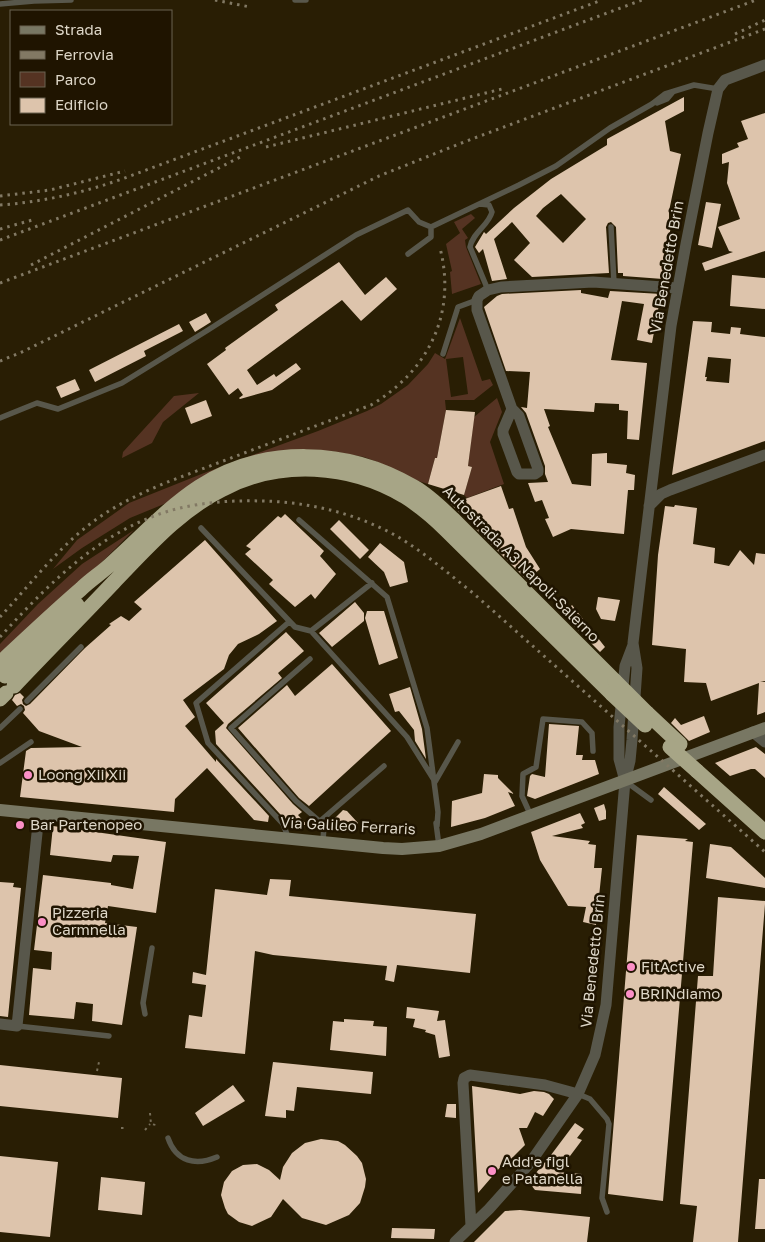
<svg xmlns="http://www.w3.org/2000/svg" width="765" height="1242" viewBox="0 0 765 1242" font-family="'Golos Text',sans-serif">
<rect width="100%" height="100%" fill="#291e04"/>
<path fill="#532" fill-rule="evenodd" d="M 471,214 L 475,218 L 462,229 L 468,238 L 465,240 L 466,247 L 481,284 L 452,294 L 450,272 L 452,271 L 446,244 L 460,233 L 454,222 Z
M 460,318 L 482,381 L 490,379 L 493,385 L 474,400 L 445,400 L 446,410 L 437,458 L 435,458 L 428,484 L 412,479 L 380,463 L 364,457 L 330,451 L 169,502 L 130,518 L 82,548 L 53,569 L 77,540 L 129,503 L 204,473 L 318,431 L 367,411 L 381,404 L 408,385 L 428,364 L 435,353 L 445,359 ZM 463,357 L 468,394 L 451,397 L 446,359 Z
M 199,393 L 163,422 L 152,443 L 122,458 L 123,452 L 174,396 Z
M 497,398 L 502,412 L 490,442 L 504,484 L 467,498 L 464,495 L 472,467 L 468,466 L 474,417 Z
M 134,530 L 98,566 L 0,654 L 0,644 L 38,604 L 82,564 Z"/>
<path fill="#ddc4ac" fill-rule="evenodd" d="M 684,97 L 684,111 L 665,121 L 670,151 L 681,154 L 669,211 L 669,225 L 671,225 L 663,279 L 623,276 L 623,273 L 618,273 L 616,227 L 611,222 L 608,223 L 606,227 L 609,273 L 532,277 L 514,260 L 530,243 L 512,222 L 494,239 L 507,279 L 492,281 L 483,249 L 479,253 L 475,247 L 484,232 L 486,234 L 514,208 L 551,179 L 607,145 L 607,139 ZM 561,194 L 586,219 L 563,243 L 536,216 L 543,208 Z
M 765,113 L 765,251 L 705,271 L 702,263 L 733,252 L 729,251 L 718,227 L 740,219 L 727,183 L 729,162 L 722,164 L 722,154 L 739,147 L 737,143 L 748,139 L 741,121 Z
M 706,202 L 721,204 L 712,248 L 698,245 Z
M 339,262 L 365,295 L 386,277 L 397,289 L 361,321 L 342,300 L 247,370 L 257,385 L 274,374 L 276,377 L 296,363 L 301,369 L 272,390 L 240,399 L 239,398 L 243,395 L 238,388 L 229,395 L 207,364 L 226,350 L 225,348 L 278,310 L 275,305 Z
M 732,275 L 765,278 L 765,309 L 730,306 Z
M 581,290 L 581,293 L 608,298 L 610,291 L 661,294 L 652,343 L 637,340 L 644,304 L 622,301 L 611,360 L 647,363 L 639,440 L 627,439 L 628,411 L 619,410 L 619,404 L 595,403 L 594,412 L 544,409 L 550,426 L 548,427 L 572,484 L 591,486 L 592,454 L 607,453 L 607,463 L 627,465 L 626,473 L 635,475 L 634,490 L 628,490 L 624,534 L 571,529 L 553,537 L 545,519 L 549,518 L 542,500 L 535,502 L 528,483 L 548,482 L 545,474 L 545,466 L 526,413 L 521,407 L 527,408 L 530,372 L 506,371 L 484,307 L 497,296 L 502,294 Z
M 206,313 L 211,322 L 195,332 L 189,322 Z
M 693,321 L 712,322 L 711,332 L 730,334 L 731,327 L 741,328 L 740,334 L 765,337 L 765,441 L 672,475 ZM 708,357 L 731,359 L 729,383 L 706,381 L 707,377 L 705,377 Z
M 179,324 L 183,331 L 144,351 L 146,356 L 95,382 L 89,370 Z
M 75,379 L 80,390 L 61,398 L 56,387 Z
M 206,400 L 212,416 L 191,424 L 185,408 Z
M 446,410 L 475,412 L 468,466 L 472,467 L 464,495 L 428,484 L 435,458 L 437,458 Z
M 501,486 L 509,509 L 513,508 L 526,547 L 540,569 L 527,580 L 476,529 L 468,512 L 461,514 L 451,504 Z
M 675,505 L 697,508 L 693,544 L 715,548 L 714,563 L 729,566 L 740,550 L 754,565 L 756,553 L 765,554 L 765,681 L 760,682 L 765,682 L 765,712 L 757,715 L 759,683 L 711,701 L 706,683 L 684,682 L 686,649 L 652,645 L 658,555 L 665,506 L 674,507 Z
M 285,514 L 324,551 L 320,556 L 336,574 L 315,599 L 311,594 L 295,607 L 269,584 L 273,580 L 245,554 L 251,549 L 246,546 L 278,516 L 281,518 Z
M 339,520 L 369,550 L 360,559 L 330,529 Z
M 205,540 L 277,621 L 259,634 L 238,644 L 229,655 L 224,669 L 183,700 L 195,717 L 185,726 L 216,762 L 216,759 L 269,816 L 268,822 L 254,820 L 207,768 L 175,799 L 174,812 L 20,797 L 26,751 L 31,748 L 82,747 L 39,731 L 23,713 L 25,710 L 24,706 L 21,704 L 17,706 L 12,700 L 15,695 L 20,693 L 24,697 L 22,700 L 23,704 L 26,706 L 30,704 L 85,648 L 111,625 L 109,624 L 121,616 L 129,621 L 142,609 L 134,602 Z
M 380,543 L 404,562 L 408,582 L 390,587 L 384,572 L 368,557 Z
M 598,597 L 620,600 L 615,621 L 601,619 L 596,609 Z
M 355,602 L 364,613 L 364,621 L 332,647 L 319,633 Z
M 572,605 L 605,647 L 600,652 L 563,615 Z
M 367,611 L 384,611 L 398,658 L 379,665 L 365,618 Z
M 286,632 L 304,651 L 278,673 L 282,678 L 228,724 L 226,728 L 293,804 L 302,812 L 298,815 L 307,825 L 290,825 L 216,744 L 215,731 L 224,723 L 206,703 Z
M 332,664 L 391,731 L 309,806 L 299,798 L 238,728 L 287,685 L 295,696 Z
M 410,687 L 422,729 L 426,759 L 415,741 L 414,730 L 399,711 L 395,712 L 389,694 Z
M 704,716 L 710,732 L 689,741 L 671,723 L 675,718 L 681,725 Z
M 549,724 L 579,726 L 576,755 L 583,755 L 582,760 L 595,760 L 599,774 L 535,799 L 527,796 L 530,776 L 532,774 L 545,777 Z
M 756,747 L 765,754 L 765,778 L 755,769 L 751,769 L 730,776 L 715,763 Z
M 484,774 L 498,775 L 498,778 L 514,794 L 508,792 L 515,806 L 485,818 L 451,827 L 452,801 L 482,793 Z
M 664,787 L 706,824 L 699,830 L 658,794 Z
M 604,804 L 606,811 L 606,819 L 599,821 L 594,808 Z
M 343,810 L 347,811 L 358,823 L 349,832 L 337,829 L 332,824 L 334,819 Z
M 580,813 L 585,823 L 581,825 L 583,828 L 552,836 L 590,841 L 588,844 L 596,845 L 594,868 L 602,868 L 596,925 L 583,922 L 586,907 L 568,906 L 540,860 L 531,832 Z
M 53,826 L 166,842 L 156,913 L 108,906 L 105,923 L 137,927 L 122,1025 L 92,1021 L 93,1004 L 76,1002 L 74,1019 L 29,1015 L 33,968 L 51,970 L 52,952 L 34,950 L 43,875 L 111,883 L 111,885 L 133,889 L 139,856 L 113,855 L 111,862 L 50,855 Z
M 637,835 L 688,839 L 685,841 L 693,842 L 663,1201 L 608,1194 Z
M 710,844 L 731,847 L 765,878 L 765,888 L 706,878 Z
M 270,879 L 291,880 L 289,896 L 476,914 L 470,973 L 397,965 L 394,982 L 385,980 L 387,966 L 273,955 L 255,951 L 245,1054 L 185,1048 L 189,1015 L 202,1017 L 206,985 L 192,983 L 193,972 L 206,975 L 215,889 L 267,895 Z
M 0,882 L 14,883 L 13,887 L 21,888 L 8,1017 L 0,1016 Z
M 718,897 L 765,901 L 765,904 L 738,1242 L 693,1242 L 697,1206 L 680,1204 L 698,976 L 713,976 Z
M 407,1007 L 439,1011 L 437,1021 L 445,1020 L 450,1056 L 439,1058 L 435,1035 L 425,1032 L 426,1030 L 413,1027 L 415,1019 L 406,1018 Z
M 344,1019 L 374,1021 L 373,1026 L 387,1027 L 386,1056 L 330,1050 L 333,1021 L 344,1022 Z
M 273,1062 L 373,1072 L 371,1094 L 297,1087 L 294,1111 L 286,1110 L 286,1118 L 265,1116 Z
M 0,1065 L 122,1078 L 118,1118 L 0,1106 Z
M 233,1085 L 245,1101 L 203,1126 L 195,1113 Z
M 472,1086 L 520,1094 L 534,1091 L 544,1092 L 549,1094 L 554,1099 L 543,1116 L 535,1112 L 527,1128 L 519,1128 L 525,1145 L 504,1166 L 503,1164 L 478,1193 Z
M 447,1104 L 456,1104 L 456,1118 L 445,1117 Z
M 575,1123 L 584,1129 L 577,1138 L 582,1140 L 558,1172 L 582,1174 L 581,1194 L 535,1190 L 531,1185 L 530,1180 L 551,1155 Z
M 321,1139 L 338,1141 L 345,1145 L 357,1156 L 362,1163 L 366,1179 L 365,1187 L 360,1203 L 349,1215 L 326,1225 L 302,1218 L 283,1199 L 271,1217 L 252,1226 L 239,1222 L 228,1214 L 225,1208 L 221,1195 L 224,1182 L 232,1171 L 243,1165 L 257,1164 L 269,1170 L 280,1180 L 283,1167 L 292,1153 L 305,1143 Z
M 0,1156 L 58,1162 L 50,1237 L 0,1232 Z
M 101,1177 L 145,1182 L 142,1215 L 98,1210 Z
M 759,1179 L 765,1179 L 765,1229 L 755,1229 Z
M 520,1210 L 590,1217 L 587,1242 L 474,1242 L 505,1211 Z
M 392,1228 L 435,1229 L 434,1239 L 391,1238 Z"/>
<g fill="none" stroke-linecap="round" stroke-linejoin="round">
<path stroke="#776e59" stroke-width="2" stroke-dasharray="2.5 4" stroke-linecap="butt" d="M 97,1071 L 99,1062
M 150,1113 L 151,1124 L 156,1125
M 121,1128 L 127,1128
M 145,1130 L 150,1124"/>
<path stroke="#58574b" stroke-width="5.5" d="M 295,0 L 306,0
M 0,4 L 34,1 L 71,0
M 657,103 L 667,99 L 672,93
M 480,204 L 489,205 L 492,212 C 489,225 473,232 470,247 L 488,290
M 611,227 L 614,283
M 408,254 L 431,237 L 431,227
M 443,354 L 458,307 L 477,300
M 0,418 L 37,403 L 58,409 L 122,383 L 208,330 L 356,235 L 408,210 L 419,222 L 431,227 L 519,185 L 556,166 L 610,128 L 652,104 L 665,94 L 694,85 L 718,89
M 299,520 L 387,597 L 427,728 L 438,812 L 437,826
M 201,528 L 295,627 L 311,631 L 407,737 L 434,780
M 311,631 L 372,583
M 310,659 L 231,728 L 296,801 L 324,825 L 323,841
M 27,701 L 81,647
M 0,728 L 20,709
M 0,763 L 31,742
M 625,781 L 651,800
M 435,782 L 458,742
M 531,816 L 522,796 L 523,774 L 536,767 L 543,719 L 582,722 L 592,733 L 593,751
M 319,822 L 384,766
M 436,823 L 439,846
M 288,837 L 283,824 L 208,743 L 196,703 L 289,622
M 145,1014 L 143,1003 L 152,948
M 17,1026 L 109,1036
M 578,1094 L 590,1099 L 607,1119 L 609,1124 L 602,1198 L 607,1212
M 168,1138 C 176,1162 196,1166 217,1157"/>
<path stroke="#58574b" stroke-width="11" d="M 512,409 L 503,430 L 503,434 L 517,472 L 519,474 L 535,474 L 538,472 L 538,469 L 519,416 L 512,409 L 477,310 L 477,300 L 479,296 L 488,290 L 501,287 L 593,282 L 677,288
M 649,506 L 661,494 L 670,490 L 765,455
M 753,732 L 765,742
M 625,781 L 630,761 L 632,740 L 637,668 L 633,643 L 641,575 L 671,326 L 686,244 L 708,133 L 718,89 L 725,80 L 765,65
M 0,1024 L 17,1026 L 39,814
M 471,1226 L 463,1083 L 464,1078 L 470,1075 L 545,1085 L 578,1094
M 455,1242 L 489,1209 L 530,1163 L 578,1094 L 595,1055 L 606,1005 L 625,781 L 619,759 L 619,727 L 625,666 L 633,645"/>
<path stroke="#787763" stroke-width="12" d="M 0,810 L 383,848 L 402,849 L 439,846 L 481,834 L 765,728"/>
<path stroke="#a7a586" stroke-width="15" d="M 0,663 C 27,638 53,613 81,589 C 91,579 103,572 113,562 C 141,537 167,508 199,487 C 264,445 348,448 414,487 C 430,496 442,509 455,521 L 615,681
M 5,676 L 47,636 L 77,605
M 14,686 C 47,651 81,617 114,582 C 147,548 180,510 223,489 C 280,459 350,464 404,496 C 420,506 433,517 446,530 L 612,694
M 0,699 L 6,693
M 647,713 L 680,744
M 697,771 L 765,832"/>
<path stroke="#827964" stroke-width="3" stroke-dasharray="2.5 5" stroke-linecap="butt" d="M 215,0 L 250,7
M 735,34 L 765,20
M 266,147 L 502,89
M 0,196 L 50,190 L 125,171
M 0,205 C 42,202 82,193 122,179 L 602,0
M 0,229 L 36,219
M 0,240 L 642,0
M 31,265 L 244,155
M 0,283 L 756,0
M 0,361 L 22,352 L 379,176 L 464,142 L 765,29
M 0,617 C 27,588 55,552 85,528 C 109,508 137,495 165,483 L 371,405 C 428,371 457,314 440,248
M 0,637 C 44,589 92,539 154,516 C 188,503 226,500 262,501 C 310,502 359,514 400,538 C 426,554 449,574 473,593 L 765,852"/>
<path stroke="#a7a586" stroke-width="15" d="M 615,681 L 647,713
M 612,694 L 645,725
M 670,747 L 697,771"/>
</g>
<g fill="#fb8fc6" stroke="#1f1400" stroke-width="2">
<circle cx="28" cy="775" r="5"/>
<circle cx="20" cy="825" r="5"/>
<circle cx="42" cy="922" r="5"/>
<circle cx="631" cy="967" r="5"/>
<circle cx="630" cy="994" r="5"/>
<circle cx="492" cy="1171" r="5"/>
</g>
<g text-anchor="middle" stroke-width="5" stroke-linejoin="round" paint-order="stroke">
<g font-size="15" fill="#ded7c8" stroke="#1f1400">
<text transform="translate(667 267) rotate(-80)" y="5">Via Benedetto Brin</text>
<text transform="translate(521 564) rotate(45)" y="5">Autostrada A3 Napoli-Salerno</text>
<text transform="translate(348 826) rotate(3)" y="5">Via Galileo Ferraris</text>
<text transform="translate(593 961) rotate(-84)" y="5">Via Benedetto Brin</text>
</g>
<g font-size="15" fill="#ded7c8" stroke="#1f1400" text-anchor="start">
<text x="38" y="780">Loong Xii Xii</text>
<text x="30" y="830">Bar Partenopeo</text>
<text x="52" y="918">Pizzeria<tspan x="52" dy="17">Carmnella</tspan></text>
<text x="641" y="972">FitActive</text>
<text x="640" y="999">BRINdiamo</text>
<text x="502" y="1167">Add'e figl<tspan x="502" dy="17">e Patanella</tspan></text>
</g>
</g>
<rect x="10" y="10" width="162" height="115" fill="#1f1400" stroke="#6b6250"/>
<rect x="20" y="26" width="25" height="8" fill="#787763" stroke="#6b6250"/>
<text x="55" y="35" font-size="15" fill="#ded7c8">Strada</text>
<rect x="20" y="51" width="25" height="8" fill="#827964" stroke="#6b6250"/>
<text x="55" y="60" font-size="15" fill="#ded7c8">Ferrovia</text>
<rect x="20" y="72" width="25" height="15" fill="#553322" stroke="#6b6250"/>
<text x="55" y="85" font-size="15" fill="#ded7c8">Parco</text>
<rect x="20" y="98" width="25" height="15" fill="#ddc4ac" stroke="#6b6250"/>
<text x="55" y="110" font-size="15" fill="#ded7c8">Edificio</text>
</svg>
